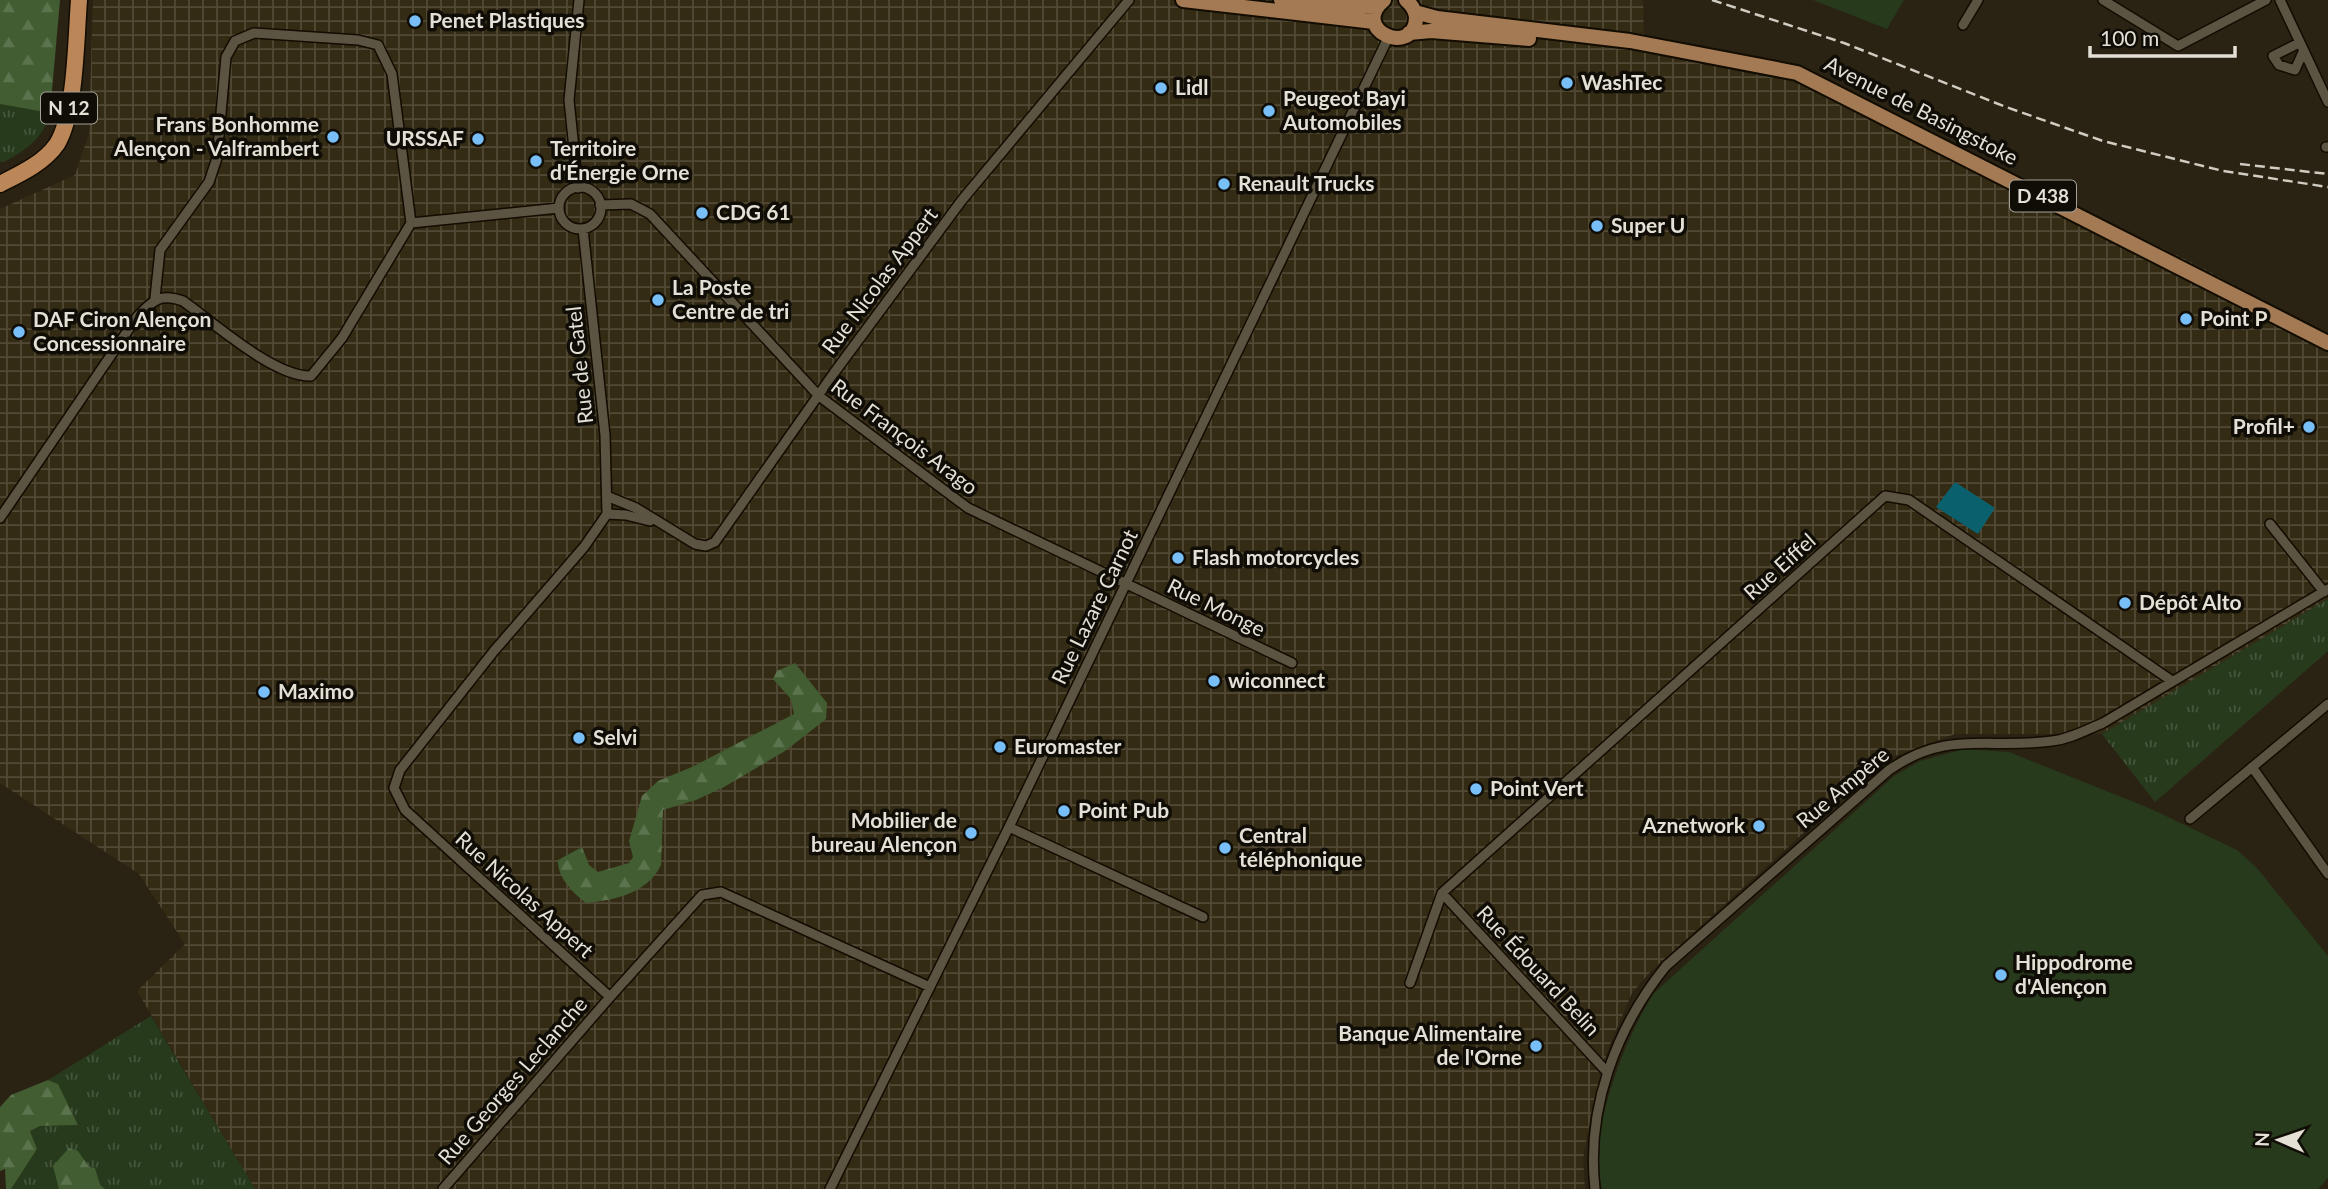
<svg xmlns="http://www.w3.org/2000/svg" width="2328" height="1189" viewBox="0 0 2328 1189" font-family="Lato,sans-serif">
<defs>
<pattern id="industrial-grid" width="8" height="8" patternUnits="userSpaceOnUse" patternTransform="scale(1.75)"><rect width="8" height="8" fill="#342b14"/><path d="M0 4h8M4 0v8" fill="none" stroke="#514935"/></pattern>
<pattern id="grass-tufts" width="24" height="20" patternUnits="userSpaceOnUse" patternTransform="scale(1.75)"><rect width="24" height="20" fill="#273a1c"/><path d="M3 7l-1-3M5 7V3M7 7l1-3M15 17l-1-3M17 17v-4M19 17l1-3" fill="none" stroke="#46563c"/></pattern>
<pattern id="forest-firs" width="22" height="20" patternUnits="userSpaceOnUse" patternTransform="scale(1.75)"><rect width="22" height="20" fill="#415d31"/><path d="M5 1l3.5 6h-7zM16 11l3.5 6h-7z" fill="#5c744e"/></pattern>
</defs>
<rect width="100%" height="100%" fill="#2a2313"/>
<path fill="url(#industrial-grid)" d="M 93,0 L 1643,0 L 1644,39 L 1763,59 L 1805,70 L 1997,169 L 2195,264 L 2328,335 L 2328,599 L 2102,734 L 1955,734 L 1884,760 L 1651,971 L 1632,993 L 1608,1049 L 1593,1104 L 1583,1159 L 1585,1189 L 255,1189 L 137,991 L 185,944 L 139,874 L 0,783 L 0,209 L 75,175 L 89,134 Z"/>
<path fill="url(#grass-tufts)" d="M 0,104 L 50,113 C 43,139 26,150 4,162 L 0,162 Z
M 2328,599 L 2328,651 L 2155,802 L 2102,734 Z
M 151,1016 L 255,1189 L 11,1189 L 37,1149 L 30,1131 L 40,1126 L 78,1125 L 58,1084 L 48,1080 Z"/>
<path fill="url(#forest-firs)" d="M 0,0 L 60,0 L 50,113 L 0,104 Z
M 795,663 L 827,703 L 826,719 L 785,751 L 724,787 L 696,800 L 663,810 L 661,865 C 647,894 614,900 586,903 C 573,893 557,877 558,860 L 582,847 L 589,865 L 598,872 L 629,863 L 633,857 L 629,841 L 642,796 L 658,781 L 692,767 L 794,714 L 791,699 L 773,679 L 777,671 Z
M 48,1080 L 58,1084 L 78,1125 L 40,1126 L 30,1131 L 37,1149 L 11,1189 L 6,1189 L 5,1169 L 0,1171 L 0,1107 L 11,1095 Z
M 69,1148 L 78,1151 L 89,1167 L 95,1168 L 100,1185 L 105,1189 L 59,1189 L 53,1166 Z"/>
<path fill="#273a1c" d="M 1813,0 L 1904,0 L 1887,29 Z
M 1964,749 L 2009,752 L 2149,808 L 2237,850 L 2257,868 L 2328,956 L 2328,1178 L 2318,1189 L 1602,1189 C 1587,1132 1624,1040 1654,993 L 1894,776 L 1920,761 Z"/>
<path fill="#0a616d" d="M 1955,482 L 1995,508 L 1978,534 L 1936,507 Z"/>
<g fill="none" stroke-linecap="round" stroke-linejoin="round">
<g stroke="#120c01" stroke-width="12">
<path id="minor" d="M 2103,0 L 2178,46 L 2266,0
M 2280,0 L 2328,102
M 1963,25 L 1978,0
M 2299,43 L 2273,56 L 2279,65 L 2295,70 L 2303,52
M 2326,147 L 2328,147
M559 208a21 21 0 1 1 42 0a21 21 0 1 1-42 0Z
M 578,188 L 569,100 L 579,0
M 600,205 L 631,204 L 650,214 L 819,396 L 968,508 L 1292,663
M 583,229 L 605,435 L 607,514 L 584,547 L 494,651 L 400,770 L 394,788 L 405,810 L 610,997 L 702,895 L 721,892 L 930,987
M 155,298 L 160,250 L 209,182 L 217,158 L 226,57 L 235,41 L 254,33 L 358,40 L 378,45 L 392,74 L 411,223 L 559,208
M 609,497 L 636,508 L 695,544 L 706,546 L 715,542 L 834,373 L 962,200 L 1129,0
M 607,514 L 626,515 L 650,521
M 0,518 L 137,317 C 153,300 160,293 183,301 C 214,323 274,377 311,376 L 342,338 L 411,223
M 2270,524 L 2324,592
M 2252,767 L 2328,874
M 2190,819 L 2328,704
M 1009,827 L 1203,917
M 1442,893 L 1607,1072
M 1410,983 L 1442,893 L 1885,496 L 1909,500 L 2172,681
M 443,1189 L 610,997
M 830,1189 L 1009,827 L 1388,38
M 1595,1189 C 1586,1108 1616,1028 1666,966 L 1889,770 C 1948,729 1988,750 2052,741 C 2070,739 2086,730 2103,723 L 2328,589"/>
</g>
<g stroke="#120c01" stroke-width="18">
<path id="primary" d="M 1183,0 L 1374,22
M 1281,0 L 1327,6 L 1377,7
M 1384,0 C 1349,29 1413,58 1416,19 C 1416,11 1412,5 1406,0
M 1415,12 L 1437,18 L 1630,41 L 1797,73 L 2328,343
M 1409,33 L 1431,31 L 1529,39"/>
</g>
<g stroke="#120c01" stroke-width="19">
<path id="trunk" d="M 0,184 C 20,174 44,163 57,144 C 76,113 76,37 79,0"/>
</g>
<use href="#minor" stroke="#5c5443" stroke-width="9"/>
<use href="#primary" stroke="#a37a53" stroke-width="14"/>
<use href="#trunk" stroke="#bb8658" stroke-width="16"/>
<path stroke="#d0ccc1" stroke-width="2.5" stroke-dasharray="10 5" stroke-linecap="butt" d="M 1712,0 L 1844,43 L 2006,107 L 2103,141 L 2223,171 L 2328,187
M 2240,164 L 2328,174"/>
</g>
<g fill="#78bff7" stroke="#100d07" stroke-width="2.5">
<circle cx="415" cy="21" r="7"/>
<circle cx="1567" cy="83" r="7"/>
<circle cx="1161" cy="88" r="7"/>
<circle cx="1269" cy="111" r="7"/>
<circle cx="333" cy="137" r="7"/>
<circle cx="478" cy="139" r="7"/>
<circle cx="536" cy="161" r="7"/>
<circle cx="1224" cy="184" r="7"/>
<circle cx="702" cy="213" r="7"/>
<circle cx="1597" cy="226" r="7"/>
<circle cx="658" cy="300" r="7"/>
<circle cx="2186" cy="319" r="7"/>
<circle cx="19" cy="332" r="7"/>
<circle cx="2309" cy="427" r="7"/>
<circle cx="1178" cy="558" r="7"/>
<circle cx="2125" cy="603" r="7"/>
<circle cx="1214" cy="681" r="7"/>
<circle cx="264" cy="692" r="7"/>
<circle cx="579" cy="738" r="7"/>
<circle cx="1000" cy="747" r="7"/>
<circle cx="1476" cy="789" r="7"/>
<circle cx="1064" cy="811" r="7"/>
<circle cx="1759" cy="826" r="7"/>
<circle cx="971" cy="833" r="7"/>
<circle cx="1225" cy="848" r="7"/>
<circle cx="2001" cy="975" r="7"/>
<circle cx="1536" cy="1046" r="7"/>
</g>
<g text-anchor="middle" stroke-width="7" stroke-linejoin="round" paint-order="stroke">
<g fill="#100d07" stroke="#a4a198" stroke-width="2">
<rect x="41" y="92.5" width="56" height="31" rx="5"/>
<rect x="2010" y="180.5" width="66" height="31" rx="5"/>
</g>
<g font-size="19" font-weight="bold" fill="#e4e0d6">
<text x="69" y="115">N 12</text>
<text x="2043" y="203">D 438</text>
</g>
<g font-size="21" font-weight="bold" fill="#e4e0d6" stroke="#100d07" text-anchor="start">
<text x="429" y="28">Penet Plastiques</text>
<text x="1581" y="90">WashTec</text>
<text x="1175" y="95">Lidl</text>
<text x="1283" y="106">Peugeot Bayi<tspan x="1283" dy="24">Automobiles</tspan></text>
<text x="319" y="132" text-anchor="end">Frans Bonhomme<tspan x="319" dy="24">Alençon - Valframbert</tspan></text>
<text x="464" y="146" text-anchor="end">URSSAF</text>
<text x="550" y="156">Territoire<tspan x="550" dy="24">d'Énergie Orne</tspan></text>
<text x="1238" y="191">Renault Trucks</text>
<text x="716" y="220">CDG 61</text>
<text x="1611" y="233">Super U</text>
<text x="672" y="295">La Poste<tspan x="672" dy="24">Centre de tri</tspan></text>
<text x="2200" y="326">Point P</text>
<text x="33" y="327">DAF Ciron Alençon<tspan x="33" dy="24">Concessionnaire</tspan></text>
<text x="2295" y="434" text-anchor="end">Profil+</text>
<text x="1192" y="565">Flash motorcycles</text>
<text x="2139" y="610">Dépôt Alto</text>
<text x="1228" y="688">wiconnect</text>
<text x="278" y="699">Maximo</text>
<text x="593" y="745">Selvi</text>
<text x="1014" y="754">Euromaster</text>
<text x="1490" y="796">Point Vert</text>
<text x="1078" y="818">Point Pub</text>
<text x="957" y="828" text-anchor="end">Mobilier de<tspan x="957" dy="24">bureau Alençon</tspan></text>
<text x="1745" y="833" text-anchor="end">Aznetwork</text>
<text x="1239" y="843">Central<tspan x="1239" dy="24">téléphonique</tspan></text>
<text x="2015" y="970">Hippodrome<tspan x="2015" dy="24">d'Alençon</tspan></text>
<text x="1522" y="1041" text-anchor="end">Banque Alimentaire<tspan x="1522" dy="24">de l'Orne</tspan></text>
</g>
<g font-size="21" fill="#e4e0d6" stroke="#100d07">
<text transform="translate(1921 111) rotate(27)" y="7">Avenue de Basingstoke</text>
<text transform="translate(880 281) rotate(-53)" y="7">Rue Nicolas Appert</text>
<text transform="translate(580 365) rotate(-96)" y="7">Rue de Gatel</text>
<text transform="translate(904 437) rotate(37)" y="7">Rue François Arago</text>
<text transform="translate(1780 567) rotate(-42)" y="7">Rue Eiffel</text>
<text transform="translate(1095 607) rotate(-64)" y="7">Rue Lazare Carnot</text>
<text transform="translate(1216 608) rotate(26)" y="7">Rue Monge</text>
<text transform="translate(1843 788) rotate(-40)" y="7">Rue Ampère</text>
<text transform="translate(524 895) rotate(42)" y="7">Rue Nicolas Appert</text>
<text transform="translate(1538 971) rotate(47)" y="7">Rue Édouard Belin</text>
<text transform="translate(513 1081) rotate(-49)" y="7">Rue Georges Leclanche</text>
</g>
</g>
<g transform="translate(2279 1140) rotate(272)" stroke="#100d07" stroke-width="5" paint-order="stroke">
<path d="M0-5L12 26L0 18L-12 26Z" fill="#e4e0d6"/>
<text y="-10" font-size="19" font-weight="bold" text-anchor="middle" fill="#e4e0d6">N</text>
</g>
<path d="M2090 46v10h145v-10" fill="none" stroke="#e4e0d6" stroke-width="3.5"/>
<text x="2100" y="46" font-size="21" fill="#e4e0d6" stroke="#100d07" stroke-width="5" paint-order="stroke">100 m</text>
</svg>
